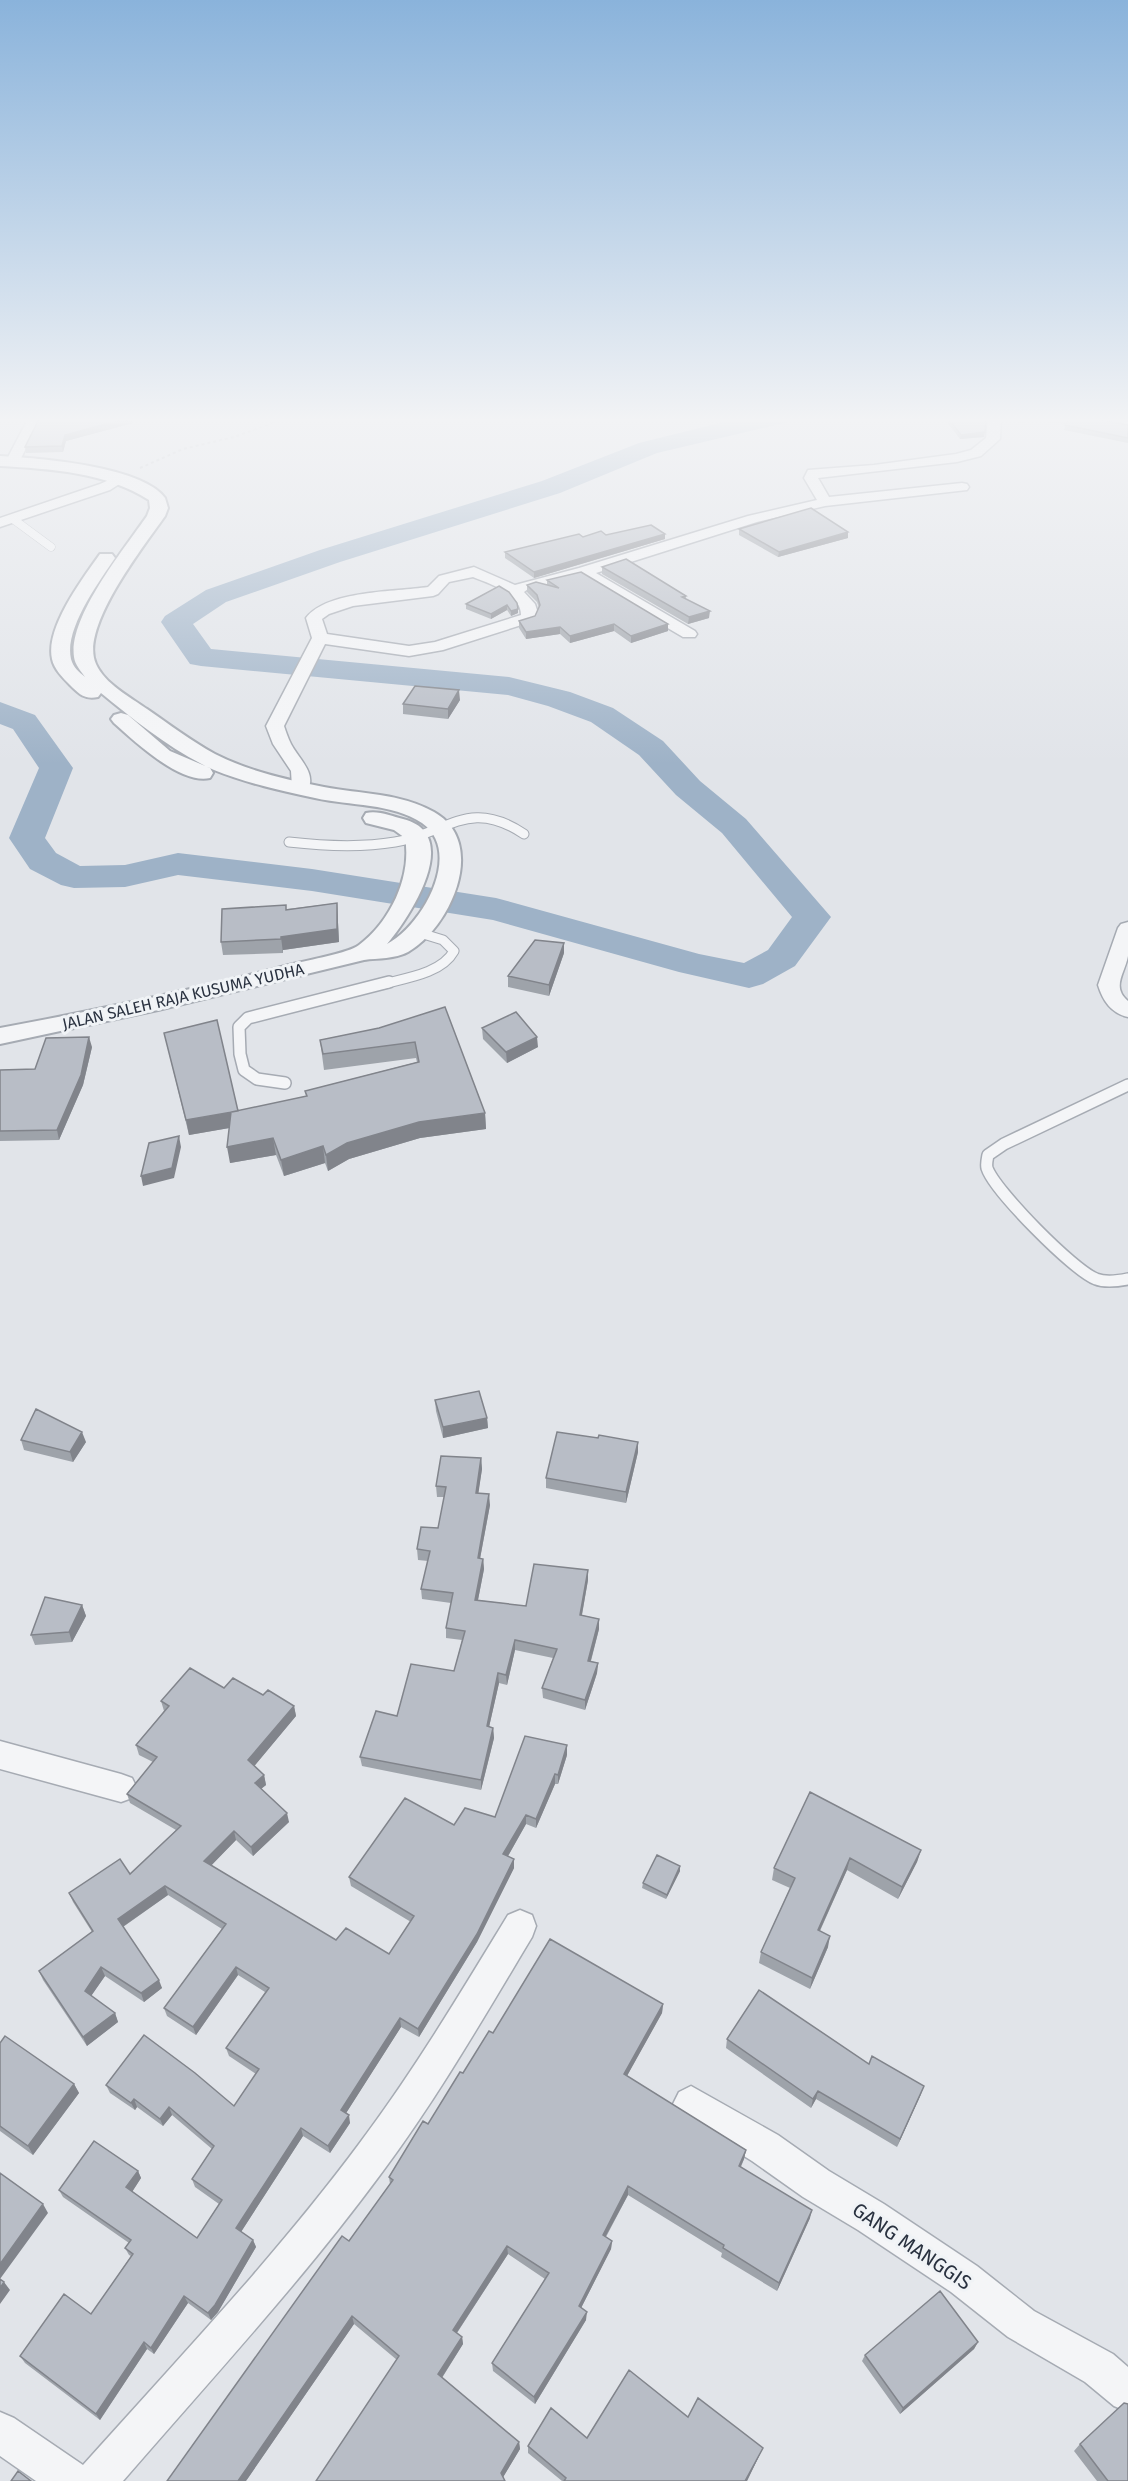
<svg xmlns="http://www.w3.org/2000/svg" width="1128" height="2481" viewBox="0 0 1128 2481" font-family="'Fira Sans',sans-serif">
<rect width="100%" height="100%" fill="#e1e4e9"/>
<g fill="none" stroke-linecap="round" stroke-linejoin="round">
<path fill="#9eb2c7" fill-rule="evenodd" d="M 744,417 L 792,417 L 789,422 L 657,453 L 560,493 L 340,562 L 226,602 L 193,624 L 211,649 L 509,677 L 570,692 L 613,708 L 663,741 L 700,781 L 746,819 L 831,917 L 795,966 L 763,984 L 749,988 L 679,972 L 493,920 L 312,891 L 178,875 L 125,887 L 74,888 L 61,885 L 30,869 L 9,838 L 39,768 L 13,729 L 0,724 L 0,702 L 35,715 L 73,768 L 45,838 L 56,853 L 80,866 L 125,865 L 178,853 L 312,869 L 496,898 L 699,954 L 744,963 L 768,950 L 792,917 L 722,833 L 676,795 L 639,755 L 591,722 L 548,706 L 508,695 L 201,666 L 190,664 L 161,622 L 165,616 L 206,590 L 320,550 L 542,481 L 639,443 Z"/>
<g stroke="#a6abb3" stroke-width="9">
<path id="service-far2" d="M 13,519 L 51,547"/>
</g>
<g stroke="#a6abb3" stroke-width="11">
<path id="service-far1" d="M 289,842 C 324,846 360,848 395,842 C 448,833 469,797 524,834
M 383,984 C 407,978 442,973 454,951 L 443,940 L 417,932"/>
</g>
<g stroke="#a6abb3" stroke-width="14">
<path id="service" d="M 285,1083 L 257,1079 L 244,1070 L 240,1054 L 239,1027 L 248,1018 L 389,982
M 1128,1085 L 1004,1144 L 988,1155 C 987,1160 986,1164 987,1168 C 994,1190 1074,1271 1096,1279 C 1106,1283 1118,1281 1128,1279"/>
</g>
<g stroke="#a6abb3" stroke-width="3">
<path id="minor" d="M 29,417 L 42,417 L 18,464 L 8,464 L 6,461 Z
M 988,417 L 1001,417 L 1000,439 L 981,456 L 957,462 L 818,478 L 829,497 L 962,483 L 967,484 L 969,487 L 967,490 L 825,506 L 757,522 L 596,573 L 695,631 L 697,634 L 695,637 L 683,637 L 581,577 L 528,589 L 524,592 L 535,604 L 538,613 L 534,621 L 443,650 L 409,656 L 325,644 L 284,726 C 286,732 288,738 291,744 C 298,758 318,774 307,791 L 295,791 L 292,787 L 291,771 L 273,744 L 266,726 L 312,638 L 306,618 C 327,590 396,592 428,587 L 439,576 L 474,567 L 515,585 L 579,568 L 748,516 L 817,500 L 804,478 L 808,470 L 874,465 L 956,454 L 971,450 L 986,438 ZM 473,577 C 490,584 521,593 521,615 L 435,642 L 409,646 L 327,634 L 322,619 L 329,614 L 353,606 L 433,596 L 438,594 L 449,582 Z
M 1082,417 L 1110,417 L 1128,420 L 1128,428 L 1089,421 Z
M 120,475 L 127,479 L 110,490 L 0,527 L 0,518 L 100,484 Z
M 1128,922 C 1128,933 1128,946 1128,956 C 1125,973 1111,987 1128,1001 L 1128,1017 C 1111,1013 1103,1001 1098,985 L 1118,928 L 1121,924 Z
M 0,1741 L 121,1774 L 132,1778 L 137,1788 L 132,1798 L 121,1802 L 0,1769 Z
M 520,1910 L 532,1915 L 536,1926 L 532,1937 C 484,2017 438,2097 383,2171 C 303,2280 211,2379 123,2481 L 36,2481 L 0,2456 L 0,2412 L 14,2418 L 83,2465 C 177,2360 275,2257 359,2144 C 414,2071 461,1992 508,1915 Z
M 691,2086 L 778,2135 L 829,2171 L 884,2204 L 977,2266 L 1034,2311 L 1113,2354 L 1128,2367 L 1128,2412 L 1114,2406 L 1085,2382 L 1008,2337 L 951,2292 L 858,2230 L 803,2197 L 752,2161 L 679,2116 L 673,2104 L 679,2092 Z"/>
</g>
<g stroke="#a6abb3" stroke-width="4">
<path id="tertiary" d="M 0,456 C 38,458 142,466 165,498 L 168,508 L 165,516 C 144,546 79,628 96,664 C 105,684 130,697 147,709 C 169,724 191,741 215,754 C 248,771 288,780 324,787 C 360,794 401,793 434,812 C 489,843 450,928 408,952 C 395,959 378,958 364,960 L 158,1010 L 0,1044 L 0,1028 C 98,1010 197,989 293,964 C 308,960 349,953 359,945 C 390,922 412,876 405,838 L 394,830 L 366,823 L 363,818 L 366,813 C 378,810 391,816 403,819 C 464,834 410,917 387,944 C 422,926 464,852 422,823 C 392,803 350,806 315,798 C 282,791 246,783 214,770 C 174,752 135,721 101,693 L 98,697 C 85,700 79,694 70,685 C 63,678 54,669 52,659 C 45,628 83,578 100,554 L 112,554 L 115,558 C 99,582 64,629 71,659 C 73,667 79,672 85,677 C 81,671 75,665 74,657 C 68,617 125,548 147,516 L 150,508 L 149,500 C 105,472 51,469 0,466 Z
M 121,713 L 128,715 L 170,751 L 210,768 L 213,773 L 210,778 C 181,785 134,741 114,723 L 111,719 L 114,715 Z"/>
</g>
<path stroke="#bfc2c7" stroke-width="2" stroke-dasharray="3 3" stroke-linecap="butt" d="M 140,468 L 183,449 L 234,437 L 289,417"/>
<use href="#service-far2" stroke="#f4f5f7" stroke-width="8"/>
<use href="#service-far1" stroke="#f4f5f7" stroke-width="9"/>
<use href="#service" stroke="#f4f5f7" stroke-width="11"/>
<use href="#minor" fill="#f4f5f7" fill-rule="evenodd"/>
<use href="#tertiary" fill="#f4f5f7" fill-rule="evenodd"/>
</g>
<path fill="#9ea3aa" d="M 943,417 L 984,417 L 984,437 L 960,439 Z
M 1002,417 L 1087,417 L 1090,418 L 1128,425 L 1128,443 L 1064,430 L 1066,424 L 1025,420 L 1022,423 L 1003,420 Z
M 133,423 L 66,441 L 63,452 L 26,453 L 25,447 Z
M 739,529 L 848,538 L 778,557 L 739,535 Z
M 665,534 L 665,539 L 534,578 L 505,558 L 505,552 L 583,537 L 606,535 Z
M 602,567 L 686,596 L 686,599 L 709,618 L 688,624 L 602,574 Z
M 547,580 L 668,624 L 668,631 L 631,643 L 614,631 L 570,643 L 560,634 L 526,639 L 519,628 L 519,621 L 535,616 L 539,608 L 537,602 L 527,592 L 527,585 L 547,585 Z
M 499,586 L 518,609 L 518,613 L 511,616 L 507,610 L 491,619 L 466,609 L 466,604 Z
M 460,700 L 448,719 L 403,714 L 403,704 Z
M 337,903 L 339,942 L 283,950 L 283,953 L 223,955 L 221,942 L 287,909 Z
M 564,953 L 549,996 L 508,987 L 508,976 Z
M 445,1007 L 485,1113 L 486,1129 L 420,1138 L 349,1159 L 328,1171 L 325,1163 L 284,1176 L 276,1155 L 230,1163 L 229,1128 L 189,1135 L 164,1033 L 238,1111 L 306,1096 L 305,1091 L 417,1062 L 416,1058 L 324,1070 L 320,1040 L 379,1028 Z
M 482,1028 L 538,1047 L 507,1063 L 483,1039 Z
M 92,1047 L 83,1085 L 59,1140 L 0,1141 L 0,1070 L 35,1069 Z
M 435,1400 L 487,1418 L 488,1428 L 443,1438 L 436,1411 Z
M 598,1438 L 638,1442 L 638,1452 L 626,1503 L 546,1488 L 546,1478 Z
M 21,1440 L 86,1442 L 73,1462 L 24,1450 Z
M 481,1458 L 482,1469 L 478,1493 L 490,1505 L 480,1559 L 483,1559 L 484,1569 L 478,1600 L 526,1606 L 588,1580 L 582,1615 L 599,1619 L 599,1629 L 591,1661 L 598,1663 L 597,1673 L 585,1710 L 543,1698 L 542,1688 L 553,1658 L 515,1650 L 507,1685 L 499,1683 L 489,1727 L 493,1728 L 494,1738 L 481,1790 L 362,1766 L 360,1757 L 397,1716 L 454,1671 L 462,1640 L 446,1638 L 446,1628 L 451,1603 L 422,1599 L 421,1589 L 428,1561 L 418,1560 L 417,1549 L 438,1528 L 444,1497 L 437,1497 L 436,1486 Z
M 82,1605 L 86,1616 L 72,1642 L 35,1645 L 31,1635 Z
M 224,1688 L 263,1695 L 294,1706 L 296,1716 L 254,1766 L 264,1775 L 266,1785 L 261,1789 L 289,1822 L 253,1856 L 236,1840 L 211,1865 L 336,1940 L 389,1954 L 411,1922 L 351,1886 L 349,1877 L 454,1825 L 495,1817 L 567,1755 L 558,1784 L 555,1784 L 536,1828 L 526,1824 L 508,1856 L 514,1859 L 514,1868 L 477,1942 L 419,2037 L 401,2027 L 346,2113 L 350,2123 L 330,2153 L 303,2136 L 241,2232 L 253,2240 L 256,2247 L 218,2312 L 211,2320 L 188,2303 L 154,2354 L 147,2349 L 100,2420 L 25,2363 L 20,2356 L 91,2314 L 131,2256 L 129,2255 L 125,2248 L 129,2243 L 63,2197 L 59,2190 L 138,2171 L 141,2178 L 132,2192 L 197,2238 L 219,2204 L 195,2187 L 192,2179 L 212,2149 L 172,2115 L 163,2126 L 137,2107 L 135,2110 L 110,2093 L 106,2085 L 234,2106 L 256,2074 L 229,2056 L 226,2048 L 265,1992 L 238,1975 L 196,2035 L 167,2016 L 164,2008 L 222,1929 L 168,1895 L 123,1927 L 162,1988 L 144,2002 L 105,1976 L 91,1996 L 115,2013 L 118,2022 L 87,2046 L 43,1980 L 39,1971 L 92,1932 L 73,1902 L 69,1893 L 130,1874 L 176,1830 L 130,1803 L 127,1794 L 153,1762 L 139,1755 L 136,1745 L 164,1711 L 161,1701 Z
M 810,1792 L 921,1850 L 917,1862 L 898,1899 L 847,1870 L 820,1931 L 828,1947 L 810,1989 L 759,1963 L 761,1952 L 790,1888 L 772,1880 L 774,1868 Z
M 680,1866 L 680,1871 L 666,1899 L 642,1888 L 643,1883 Z
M 663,2004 L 662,2013 L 627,2076 L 746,2150 L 744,2159 L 741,2167 L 810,2218 L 777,2291 L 721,2257 L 722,2253 L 628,2195 L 606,2237 L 612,2241 L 611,2249 L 581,2308 L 586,2320 L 535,2404 L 493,2371 L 492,2363 L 545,2279 L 508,2254 L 457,2333 L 462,2337 L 463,2344 L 442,2378 L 519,2442 L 520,2449 L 503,2477 L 397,2360 L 354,2324 L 246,2481 L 349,2241 L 390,2184 L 389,2177 L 428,2124 L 493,2033 Z
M 727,2039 L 869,2064 L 921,2094 L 897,2147 L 816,2099 L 811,2108 L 726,2048 Z
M 0,2043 L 74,2084 L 79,2093 L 33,2155 L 0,2131 Z
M 978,2342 L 974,2349 L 900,2414 L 862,2361 L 865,2355 Z
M 688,2417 L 760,2454 L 747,2481 L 562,2481 L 528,2453 L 528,2446 L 587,2438 Z
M 1080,2444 L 1128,2481 L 1097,2481 L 1074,2451 Z"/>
<path fill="#81848b" d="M 132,417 L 133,423 L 66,441 L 63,452 L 62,446 L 65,435 Z
M 985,432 L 984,437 L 960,439 L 961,435 Z
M 848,532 L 848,538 L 778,557 L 779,552 Z
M 665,534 L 665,539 L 534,578 L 534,572 Z
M 507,605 L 507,610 L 491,619 L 491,614 Z
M 518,609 L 518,613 L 511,616 L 511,611 Z
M 710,611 L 709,618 L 688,624 L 689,617 Z
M 614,624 L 614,631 L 570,643 L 570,636 Z
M 668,624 L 668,631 L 631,643 L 631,636 Z
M 560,627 L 560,634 L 526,639 L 526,632 Z
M 459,690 L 460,700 L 448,719 L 448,709 Z
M 337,903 L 339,942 L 283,950 L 283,953 L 281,937 Z
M 564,943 L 564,953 L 549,996 L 549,985 Z
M 89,1037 L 92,1047 L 83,1085 L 59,1140 L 57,1130 Z
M 537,1037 L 538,1047 L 507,1063 L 506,1052 Z
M 238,1111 L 241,1126 L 189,1135 L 186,1120 Z
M 485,1113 L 486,1129 L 420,1138 L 349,1159 L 328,1171 L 326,1155 L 347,1143 L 419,1122 Z
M 179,1136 L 181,1147 L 174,1178 L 143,1186 L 141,1176 Z
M 273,1138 L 276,1155 L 230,1163 L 227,1147 Z
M 323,1146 L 325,1163 L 284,1176 L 281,1160 Z
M 487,1418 L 488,1428 L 443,1438 L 443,1427 Z
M 82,1432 L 86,1442 L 73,1462 L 70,1452 Z
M 638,1442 L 638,1452 L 626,1503 L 626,1492 Z
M 481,1458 L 482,1469 L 477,1503 L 476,1493 Z
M 489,1494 L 490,1505 L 478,1569 L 478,1558 Z
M 483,1559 L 484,1569 L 476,1610 L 475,1600 Z
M 588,1570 L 588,1580 L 580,1625 L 580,1615 Z
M 82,1605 L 86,1616 L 72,1642 L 69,1632 Z
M 599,1619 L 599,1629 L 588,1671 L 588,1661 Z
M 515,1640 L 515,1650 L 507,1685 L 506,1675 Z
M 598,1663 L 597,1673 L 585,1710 L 585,1700 Z
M 498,1673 L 499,1683 L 487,1736 L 487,1726 Z
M 294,1706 L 296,1716 L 251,1770 L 248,1760 Z
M 493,1728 L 494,1738 L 481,1790 L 481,1780 Z
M 567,1745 L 567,1755 L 558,1784 L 558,1775 Z
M 555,1774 L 555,1784 L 536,1828 L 536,1819 Z
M 264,1775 L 266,1785 L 257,1792 L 255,1783 Z
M 287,1813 L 289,1822 L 253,1856 L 251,1847 Z
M 526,1815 L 526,1824 L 504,1863 L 503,1854 Z
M 234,1831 L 236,1840 L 207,1870 L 204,1861 Z
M 921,1850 L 917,1862 L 898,1899 L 902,1887 Z
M 850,1858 L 847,1870 L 815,1941 L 818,1930 Z
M 514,1859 L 514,1868 L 477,1942 L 419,2037 L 418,2029 Z
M 680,1866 L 680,1871 L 666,1899 L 667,1895 Z
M 165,1886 L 168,1895 L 121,1928 L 118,1919 Z
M 830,1936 L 828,1947 L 810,1989 L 812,1978 Z
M 101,1967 L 105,1976 L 89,1999 L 85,1991 Z
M 236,1967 L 238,1975 L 196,2035 L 193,2027 Z
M 159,1980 L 162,1988 L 144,2002 L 141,1993 Z
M 663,2004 L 662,2013 L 623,2083 L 624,2074 Z
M 115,2013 L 118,2022 L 87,2046 L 83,2037 Z
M 400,2018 L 401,2027 L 343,2118 L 341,2110 Z
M 74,2084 L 79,2093 L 33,2155 L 28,2146 Z
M 924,2086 L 921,2094 L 897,2147 L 900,2139 Z
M 818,2091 L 816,2099 L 811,2108 L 813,2099 Z
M 134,2099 L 137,2107 L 135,2110 L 131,2103 Z
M 169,2107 L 172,2115 L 163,2126 L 160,2119 Z
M 349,2115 L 350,2123 L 330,2153 L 328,2146 Z
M 301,2128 L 303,2136 L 239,2235 L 236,2228 Z
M 746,2150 L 744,2159 L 737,2174 L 739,2166 Z
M 138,2171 L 141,2178 L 130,2195 L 126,2187 Z
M 628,2186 L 628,2195 L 602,2243 L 603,2235 Z
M 43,2204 L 48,2213 L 0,2279 L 0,2264 Z
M 812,2210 L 810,2218 L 777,2291 L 779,2283 Z
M 253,2240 L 256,2247 L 218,2312 L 211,2320 L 208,2313 Z
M 612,2241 L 611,2249 L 578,2314 L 579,2306 Z
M 507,2246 L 508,2254 L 454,2337 L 453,2330 Z
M 4,2282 L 10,2290 L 0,2304 L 0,2288 Z
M 184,2296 L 188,2303 L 154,2354 L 151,2348 Z
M 587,2312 L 586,2320 L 535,2404 L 534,2397 Z
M 352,2316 L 354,2324 L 246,2481 L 238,2481 Z
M 462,2337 L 463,2344 L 439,2382 L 438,2374 Z
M 144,2342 L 147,2349 L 100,2420 L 96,2414 Z
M 978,2342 L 974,2349 L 900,2414 L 903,2408 Z
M 519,2442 L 520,2449 L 502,2479 L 501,2473 Z
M 763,2448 L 760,2454 L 747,2481 L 745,2481 Z"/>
<path fill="#b8bdc6" stroke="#81848b" stroke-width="1.5" d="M 40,417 L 131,417 L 65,435 L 62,446 L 25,447 Z
M 947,417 L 984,417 L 986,419 L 985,432 L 961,435 Z
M 1040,417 L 1087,417 L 1090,418 L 1128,425 L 1128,438 L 1065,425 L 1069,420 Z
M 811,508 L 848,532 L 779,552 L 739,529 Z
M 651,525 L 665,534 L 534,572 L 505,552 L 579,534 L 583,537 L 601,531 L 606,535 Z
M 626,559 L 686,596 L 682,597 L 710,611 L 689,617 L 602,567 Z
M 581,572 L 668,624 L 631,636 L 614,624 L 570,636 L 560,627 L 526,632 L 519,621 L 535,616 L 540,605 L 537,595 L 527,585 L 536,582 L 559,588 L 547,580 Z
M 499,586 L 509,592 L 517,603 L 518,609 L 511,611 L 507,605 L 491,614 L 466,604 Z
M 415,686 L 459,690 L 448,709 L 403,704 Z
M 337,903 L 337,929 L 281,937 L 281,939 L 221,942 L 222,909 L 286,905 L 286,910 Z
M 535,940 L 564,943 L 549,985 L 508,976 Z
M 445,1007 L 485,1113 L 419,1122 L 347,1143 L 326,1155 L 323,1146 L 281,1160 L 273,1138 L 227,1147 L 231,1112 L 307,1096 L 305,1091 L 419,1062 L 415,1042 L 323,1054 L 320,1040 L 379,1028 Z
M 516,1012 L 537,1037 L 506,1052 L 482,1028 Z
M 217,1020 L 238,1111 L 186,1120 L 164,1033 Z
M 89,1037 L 81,1075 L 57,1130 L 0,1131 L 0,1070 L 35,1069 L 46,1038 Z
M 179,1136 L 172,1168 L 141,1176 L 149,1143 Z
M 479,1391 L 487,1418 L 443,1427 L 435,1400 Z
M 36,1409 L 82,1432 L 70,1452 L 21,1440 Z
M 557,1432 L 598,1438 L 599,1435 L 638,1442 L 626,1492 L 546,1478 Z
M 441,1456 L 481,1458 L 476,1493 L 489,1494 L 478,1558 L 483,1559 L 475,1600 L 526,1606 L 534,1564 L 588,1570 L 580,1615 L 599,1619 L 588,1661 L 598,1663 L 585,1700 L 542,1688 L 557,1649 L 515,1640 L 506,1675 L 498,1673 L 487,1726 L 493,1728 L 481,1780 L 360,1757 L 376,1711 L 397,1716 L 411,1664 L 454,1671 L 465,1631 L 446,1628 L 453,1593 L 421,1589 L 430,1551 L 417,1549 L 421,1527 L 438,1528 L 446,1487 L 436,1486 Z
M 45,1597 L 82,1605 L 69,1632 L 31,1635 Z
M 190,1668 L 224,1688 L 233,1678 L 263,1695 L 268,1690 L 294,1706 L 248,1760 L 264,1775 L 255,1783 L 287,1813 L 251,1847 L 234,1831 L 204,1861 L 336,1940 L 346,1928 L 389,1954 L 414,1916 L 349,1877 L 405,1798 L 454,1825 L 465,1808 L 495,1817 L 525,1736 L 567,1745 L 558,1775 L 555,1774 L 536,1819 L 526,1815 L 503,1854 L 514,1859 L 477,1934 L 418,2029 L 400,2018 L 341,2110 L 349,2115 L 328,2146 L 301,2128 L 236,2228 L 253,2240 L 215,2305 L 208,2313 L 184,2296 L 151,2348 L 144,2342 L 96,2414 L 20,2356 L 64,2294 L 91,2314 L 133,2254 L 125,2248 L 131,2240 L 59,2190 L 94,2141 L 138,2171 L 126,2187 L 197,2238 L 222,2200 L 192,2179 L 214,2146 L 169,2107 L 160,2119 L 134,2099 L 131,2103 L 106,2085 L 144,2035 L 195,2073 L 234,2106 L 259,2069 L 226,2048 L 269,1988 L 236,1967 L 193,2027 L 164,2008 L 226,1924 L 165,1886 L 118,1919 L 159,1980 L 141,1993 L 101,1967 L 85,1991 L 115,2013 L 83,2037 L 39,1971 L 93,1931 L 69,1893 L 120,1859 L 130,1874 L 181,1826 L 127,1794 L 157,1757 L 136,1745 L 169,1706 L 161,1701 Z
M 810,1792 L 921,1850 L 902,1887 L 850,1858 L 818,1930 L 830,1936 L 812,1978 L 761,1952 L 795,1878 L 774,1868 Z
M 657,1855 L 680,1866 L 667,1895 L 643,1883 Z
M 550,1939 L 663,2004 L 624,2074 L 746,2150 L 739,2166 L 812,2210 L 779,2283 L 723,2248 L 724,2245 L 628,2186 L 603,2235 L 612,2241 L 579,2306 L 587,2312 L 534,2397 L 492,2363 L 549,2273 L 507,2246 L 453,2330 L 462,2337 L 438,2374 L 519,2442 L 501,2473 L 505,2481 L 316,2481 L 399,2356 L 352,2316 L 238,2481 L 167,2481 L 342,2236 L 349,2241 L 393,2180 L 389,2177 L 423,2121 L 428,2124 L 460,2072 L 463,2073 L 489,2031 L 493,2033 Z
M 759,1990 L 869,2064 L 872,2056 L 924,2086 L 900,2139 L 818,2091 L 813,2099 L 727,2039 Z
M 5,2036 L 74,2084 L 28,2146 L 0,2126 L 0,2043 Z
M 0,2173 L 43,2204 L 0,2264 Z
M 0,2279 L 4,2282 L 0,2288 Z
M 940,2291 L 978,2342 L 903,2408 L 865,2355 Z
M 629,2370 L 688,2417 L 698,2398 L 763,2448 L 745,2481 L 564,2481 L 566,2478 L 528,2446 L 551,2408 L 587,2438 Z
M 1124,2403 L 1128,2404 L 1128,2481 L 1108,2481 L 1080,2444 Z
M 18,2471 L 31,2481 L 11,2481 Z"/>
<linearGradient id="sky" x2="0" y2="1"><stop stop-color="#8ab3db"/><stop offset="0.55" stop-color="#f2f3f5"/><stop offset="1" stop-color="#f2f3f5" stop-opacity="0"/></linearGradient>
<rect width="1128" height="764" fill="url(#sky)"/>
<g text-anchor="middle" stroke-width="6" stroke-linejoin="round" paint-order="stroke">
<g font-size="16" fill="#2a3240" stroke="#f0f3f6">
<text transform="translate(183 996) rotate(-13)" y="6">JALAN SALEH RAJA KUSUMA YUDHA</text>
</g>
<g font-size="20" fill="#2a3240" stroke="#f0f3f6">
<text transform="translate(912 2246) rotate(34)" y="7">GANG MANGGIS</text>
</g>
</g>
</svg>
